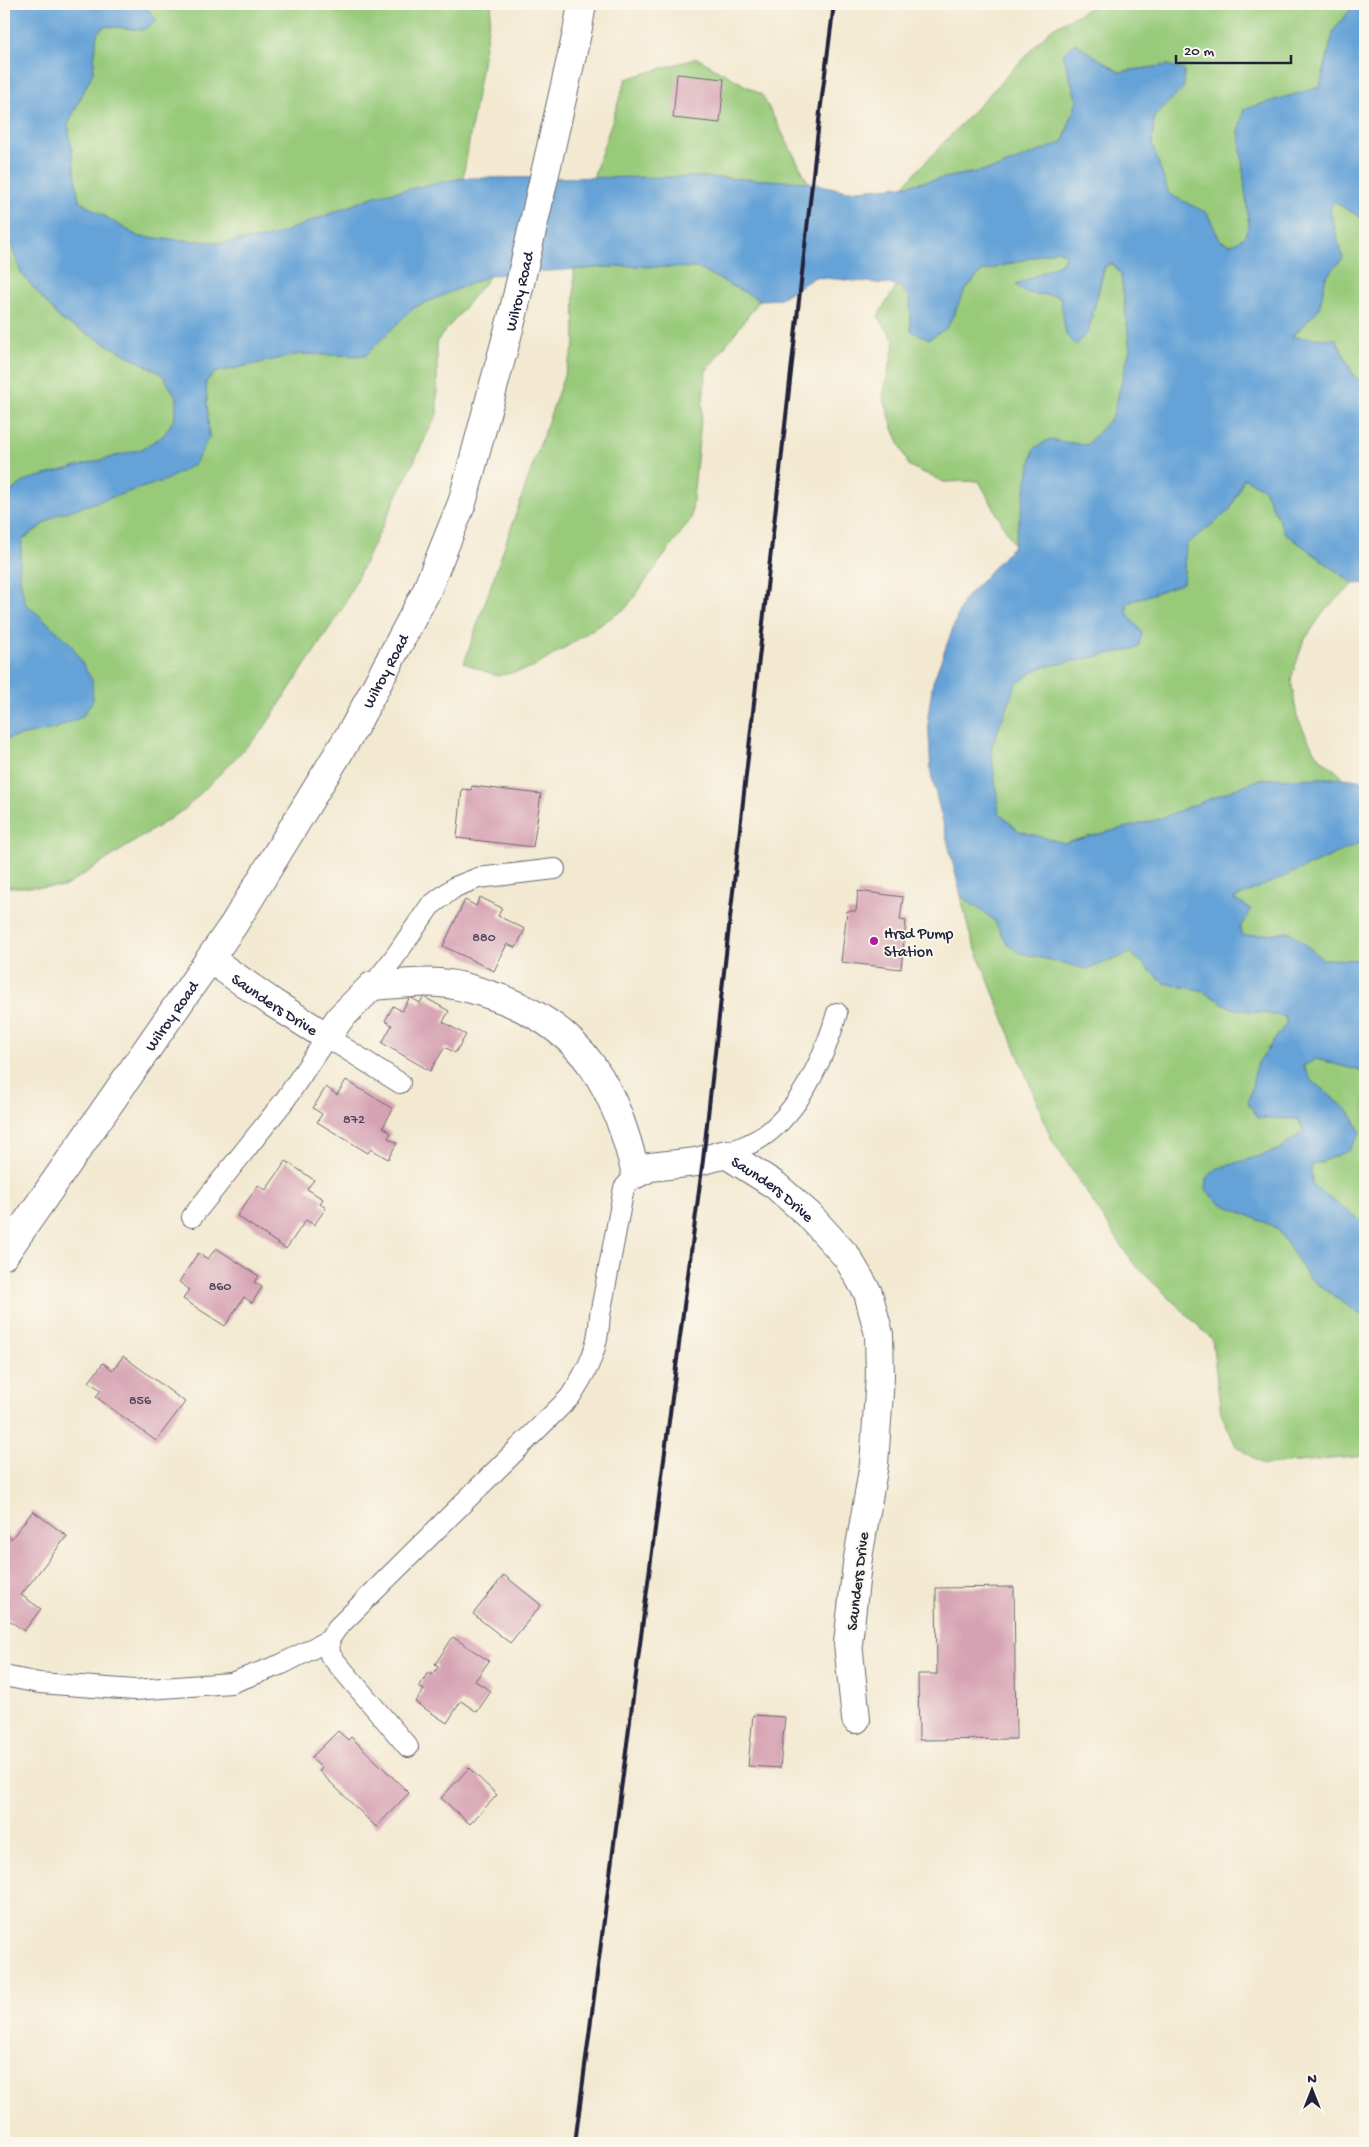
<svg xmlns="http://www.w3.org/2000/svg" width="1369" height="2147" viewBox="0 0 1369 2147" font-family="'Gochi Hand',sans-serif">
<rect width="100%" height="100%" fill="#fbf7ec"/>
<filter id="ink" filterUnits="userSpaceOnUse"><feTurbulence type="fractalNoise" baseFrequency=".02" numOctaves="2"/><feDisplacementMap in="SourceGraphic" scale="10" xChannelSelector="R" yChannelSelector="G"/><feConvolveMatrix kernelMatrix="1 2 1 2 8 2 1 2 1" color-interpolation-filters="sRGB"/></filter>
<filter id="wash" filterUnits="userSpaceOnUse"><feTurbulence type="fractalNoise" baseFrequency=".0096" numOctaves="4" result="noise"/><feDisplacementMap in="SourceGraphic" scale="20" xChannelSelector="R" yChannelSelector="G"/><feGaussianBlur stdDeviation="1.12" result="paint"/><feColorMatrix in="noise" values="0 0 0 0 0 0 0 0 0 0 0 0 0 0 0 0 0 1.4 0 .05"/><feComposite in="paint" operator="in"/></filter>
<g filter="url(#wash)">
<rect width="100%" height="100%" fill="#f3e9d1"/>
<path fill="#98ca7a" stroke="#5d765a" d="M 144,4 L 492,4 L 463,178 L 375,196 L 271,237 L 224,243 L 139,237 L 79,201 L 68,124 L 93,72 L 97,33 L 105,26 L 143,30 L 156,21 Z
M 1097,4 L 1355,4 L 1334,30 L 1320,87 L 1244,109 L 1239,131 L 1249,226 L 1244,237 L 1231,245 L 1220,240 L 1207,213 L 1169,195 L 1152,144 L 1154,117 L 1184,87 L 1168,65 L 1119,72 L 1075,43 L 1063,55 L 1077,101 L 1063,142 L 997,168 L 903,186 L 1051,29 Z
M 697,58 L 762,95 L 808,182 L 700,177 L 593,178 L 626,79 Z
M 1333,200 L 1365,220 L 1365,384 L 1354,376 L 1336,339 L 1291,338 L 1319,309 L 1326,277 L 1343,258 L 1330,212 Z
M 4,225 L 21,273 L 60,319 L 162,374 L 177,398 L 175,419 L 163,436 L 142,449 L 27,480 L 4,496 Z
M 1058,250 L 1066,254 L 1062,263 L 1016,285 L 1026,293 L 1060,296 L 1066,335 L 1088,332 L 1105,267 L 1112,263 L 1121,275 L 1130,349 L 1113,416 L 1087,445 L 1049,440 L 1034,448 L 1014,545 L 979,481 L 944,482 L 909,466 L 894,431 L 883,396 L 895,342 L 878,316 L 897,285 L 910,298 L 911,331 L 947,328 L 965,290 L 981,272 Z
M 622,266 L 697,268 L 760,300 L 706,371 L 691,519 L 626,608 L 533,668 L 497,676 L 464,663 L 575,344 L 574,270 Z
M 491,275 L 437,341 L 437,414 L 342,609 L 262,731 L 185,809 L 64,887 L 4,887 L 4,739 L 54,729 L 82,717 L 93,700 L 71,644 L 25,603 L 19,574 L 22,540 L 56,515 L 166,480 L 209,437 L 206,382 L 214,373 L 300,354 L 365,356 L 413,308 Z
M 1244,478 L 1264,489 L 1285,533 L 1354,584 L 1325,610 L 1303,642 L 1291,679 L 1297,717 L 1315,753 L 1344,778 L 1260,779 L 1156,820 L 1064,843 L 1019,831 L 998,813 L 991,748 L 1016,684 L 1039,668 L 1138,648 L 1142,633 L 1127,613 L 1127,603 L 1183,583 L 1185,545 L 1230,510 Z
M 1365,841 L 1365,960 L 1323,959 L 1290,932 L 1243,936 L 1233,899 Z
M 961,896 L 994,920 L 1007,944 L 1087,969 L 1131,953 L 1164,983 L 1200,990 L 1232,1008 L 1286,1017 L 1286,1024 L 1257,1064 L 1258,1118 L 1298,1119 L 1304,1131 L 1279,1150 L 1216,1169 L 1218,1202 L 1277,1228 L 1309,1278 L 1365,1318 L 1365,1456 L 1263,1465 L 1236,1446 L 1221,1413 L 1212,1339 L 1133,1263 L 1052,1140 L 969,932 Z
M 1316,1059 L 1365,1072 L 1365,1224 L 1312,1185 L 1311,1166 L 1348,1151 L 1349,1111 L 1311,1080 L 1303,1066 Z"/>
<path fill="#65a2d7" stroke="#446289" d="M 4,4 L 144,4 L 157,21 L 143,30 L 105,26 L 97,33 L 93,72 L 68,124 L 79,201 L 139,237 L 224,243 L 271,237 L 375,196 L 463,178 L 700,177 L 808,182 L 847,191 L 903,186 L 997,168 L 1063,142 L 1077,101 L 1063,54 L 1075,43 L 1119,72 L 1168,65 L 1184,70 L 1184,87 L 1154,117 L 1152,144 L 1169,194 L 1207,213 L 1220,240 L 1231,245 L 1244,237 L 1249,226 L 1239,131 L 1244,109 L 1320,87 L 1334,30 L 1355,4 L 1365,4 L 1365,220 L 1333,201 L 1330,212 L 1343,258 L 1326,277 L 1319,309 L 1291,337 L 1336,339 L 1354,376 L 1365,384 L 1365,583 L 1354,584 L 1285,533 L 1264,489 L 1244,478 L 1230,510 L 1186,545 L 1183,583 L 1127,603 L 1127,613 L 1142,633 L 1138,648 L 1039,668 L 1016,684 L 991,748 L 999,813 L 1019,831 L 1064,843 L 1156,820 L 1260,779 L 1344,778 L 1365,781 L 1365,841 L 1233,899 L 1251,909 L 1240,928 L 1243,936 L 1290,932 L 1323,959 L 1365,960 L 1365,1072 L 1316,1059 L 1303,1066 L 1311,1080 L 1349,1111 L 1361,1133 L 1348,1151 L 1311,1166 L 1312,1185 L 1365,1224 L 1365,1318 L 1309,1278 L 1277,1228 L 1218,1202 L 1206,1190 L 1207,1178 L 1216,1169 L 1279,1150 L 1304,1131 L 1298,1119 L 1258,1118 L 1248,1103 L 1257,1064 L 1286,1024 L 1286,1017 L 1232,1008 L 1200,990 L 1164,983 L 1131,953 L 1087,969 L 1020,953 L 1007,944 L 994,920 L 961,896 L 931,774 L 928,715 L 933,682 L 963,601 L 1014,545 L 1034,448 L 1049,440 L 1087,445 L 1113,416 L 1130,349 L 1121,275 L 1112,263 L 1104,267 L 1088,332 L 1076,345 L 1066,335 L 1060,296 L 1026,293 L 1016,285 L 1062,263 L 1066,254 L 1058,250 L 981,272 L 965,290 L 947,328 L 929,339 L 911,331 L 910,298 L 897,285 L 815,277 L 779,299 L 760,300 L 697,268 L 622,266 L 491,275 L 413,308 L 365,356 L 300,354 L 214,373 L 206,382 L 209,437 L 195,464 L 166,480 L 56,515 L 22,540 L 19,574 L 25,603 L 71,644 L 92,680 L 93,700 L 82,717 L 54,729 L 4,739 L 4,496 L 27,480 L 142,449 L 163,436 L 174,419 L 177,398 L 162,374 L 60,319 L 21,273 L 4,225 Z"/>
<g id="blocks">
<path fill="#d6a2b3" d="M 677,74 L 724,79 L 720,123 L 673,118 Z
M 472,786 L 541,794 L 533,847 L 457,838 L 462,789 L 471,790 Z
M 858,891 L 903,897 L 900,920 L 906,921 L 901,969 L 841,962 L 847,911 L 856,911 Z
M 480,897 L 502,908 L 498,916 L 525,929 L 516,948 L 507,944 L 494,971 L 443,946 L 465,900 L 476,906 Z
M 410,997 L 420,1003 L 424,997 L 449,1011 L 443,1022 L 466,1035 L 455,1053 L 445,1047 L 430,1071 L 382,1043 L 392,1025 L 385,1021 L 393,1006 L 402,1011 Z
M 346,1080 L 393,1109 L 383,1127 L 391,1133 L 388,1138 L 397,1143 L 388,1159 L 371,1149 L 368,1153 L 317,1122 L 322,1114 L 313,1108 L 326,1087 L 337,1095 Z
M 286,1161 L 314,1180 L 307,1189 L 323,1199 L 320,1204 L 326,1208 L 314,1225 L 306,1220 L 286,1249 L 237,1216 L 258,1185 L 266,1190 Z
M 216,1248 L 259,1276 L 254,1282 L 262,1287 L 252,1303 L 244,1297 L 225,1326 L 183,1299 L 189,1289 L 179,1282 L 198,1253 L 208,1259 Z
M 123,1356 L 185,1402 L 156,1441 L 96,1397 L 101,1390 L 89,1382 L 103,1363 L 113,1370 Z
M 33,1511 L 67,1536 L 21,1595 L 41,1609 L 24,1631 L 4,1616 L 4,1531 L 11,1539 Z
M 504,1575 L 541,1605 L 510,1643 L 473,1614 Z
M 1014,1587 L 1016,1739 L 919,1740 L 918,1674 L 937,1674 L 936,1588 Z
M 453,1637 L 489,1661 L 475,1681 L 491,1691 L 477,1712 L 461,1701 L 447,1723 L 415,1702 L 424,1690 L 419,1687 L 428,1672 L 432,1675 L 438,1667 L 435,1664 Z
M 753,1715 L 785,1717 L 780,1768 L 748,1766 Z
M 338,1731 L 348,1740 L 351,1737 L 409,1793 L 376,1827 L 319,1771 L 322,1768 L 311,1758 Z
M 469,1768 L 497,1795 L 470,1824 L 441,1798 Z"/>
</g>
</g>
<g filter="url(#ink)">
<use href="#blocks" fill-opacity="0" stroke="#6b6870" stroke-width="1"/>
<g fill="none" stroke-linecap="round" stroke-linejoin="round">
<g stroke="#6b6870" stroke-width="22">
<path id="lane" d="M 372,986 L 394,958 L 430,906 L 455,887 L 478,878 L 555,869
M 726,1154 C 741,1147 758,1142 770,1131 C 803,1104 826,1053 837,1013
M 192,1217 L 285,1100 L 327,1037 L 400,1083
M 4,1676 L 39,1683 L 135,1690 L 231,1683 L 282,1664 L 329,1640
M 408,1747 L 330,1655 L 329,1640 L 337,1628 L 570,1397 C 589,1368 598,1350 600,1315 L 624,1188 L 636,1174"/>
</g>
<g stroke="#6b6870" stroke-width="30">
<g id="street">
<path id="s1" d="M 210,959 L 273,1003 L 327,1037 L 340,1018 L 372,986 C 394,985 418,981 440,983 C 462,985 482,992 502,999 C 587,1032 615,1089 636,1174 L 650,1167 L 696,1162 L 726,1154 L 775,1185 L 809,1215 L 847,1257 L 868,1293 L 879,1334 L 880,1377 L 874,1464 L 857,1564 L 848,1643 L 856,1719"/>
</g>
</g>
<g stroke="#6b6870" stroke-width="30">
<g id="primary">
<path id="s2" d="M 4,1255 L 234,924 L 355,726 L 426,592 L 462,503 L 513,314 L 577,33 L 582,4"/>
</g>
</g>
<use href="#lane" stroke="#fff" stroke-width="20"/>
<use href="#street" stroke="#fff" stroke-width="28"/>
<use href="#primary" stroke="#fff" stroke-width="28"/>
<path stroke="#22223b" stroke-width="4" d="M 575,2143 L 703,1160 L 820,112 L 834,4"/>
</g>
</g>
<circle fill="#b5179e" stroke="#fbf7ec" stroke-width="2" cx="874" cy="941" r="5"/>
<g text-anchor="middle" stroke-width="4" stroke-linejoin="round" paint-order="stroke">
<g font-size="14" fill="#4f4259">
<text x="484" y="941">880</text>
<text x="354" y="1123">872</text>
<text x="220" y="1290">860</text>
<text x="140" y="1404">856</text>
</g>
<g font-size="16" fill="#22223b" stroke="#fbf7ec">
<text dy="6" stroke="none"><textPath href="#s2" startOffset="1102">Wilroy Road</textPath></text>
<text dy="6" stroke="none"><textPath href="#s2" startOffset="698">Wilroy Road</textPath></text>
<text dy="6" stroke="none"><textPath href="#s1" startOffset="79">Saunders Drive</textPath></text>
<text dy="6" stroke="none"><textPath href="#s2" startOffset="292">Wilroy Road</textPath></text>
<text dy="6" stroke="none"><textPath href="#s1" startOffset="724">Saunders Drive</textPath></text>
<text transform="translate(856 1581) rotate(-83)" y="6">Saunders Drive</text>
</g>
<g font-size="16" fill="#22223b" stroke="#fbf7ec" text-anchor="start">
<text x="884" y="938">Hrsd Pump<tspan x="884" dy="18">Station</tspan></text>
</g>
</g>
<rect width="1369" height="2147" fill="none" stroke="#fbf7ec" stroke-width="20"/>
<g transform="translate(1312 2090)" stroke="#fbf7ec" stroke-width="4" paint-order="stroke">
<path d="M0-4L9 19L0 12L-9 19Z" fill="#22223b"/>
<text y="-8" font-size="14" font-weight="bold" text-anchor="middle" fill="#22223b">N</text>
</g>
<path d="M1176 55v8h115v-8" fill="none" stroke="#22223b" stroke-width="2.5"/>
<text x="1184" y="55" font-size="15" fill="#22223b" stroke="#fbf7ec" stroke-width="4" paint-order="stroke">20 m</text>
</svg>
